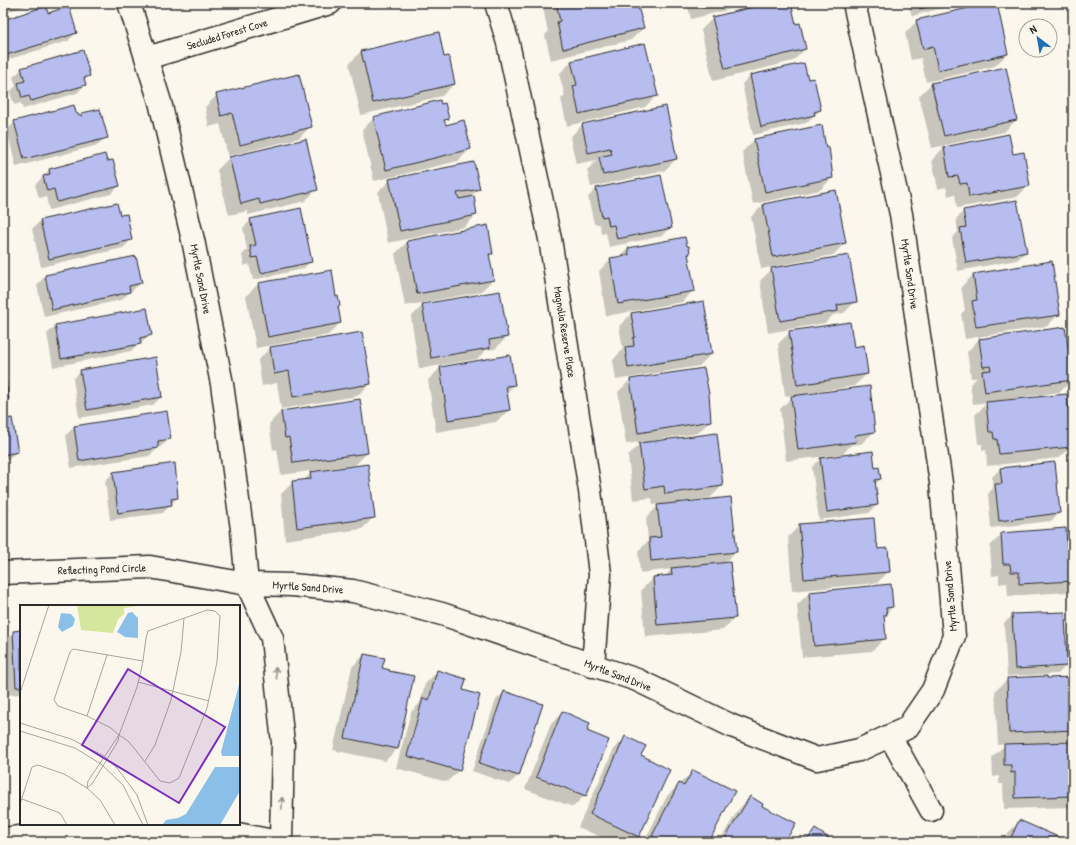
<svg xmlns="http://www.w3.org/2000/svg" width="1076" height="845" viewBox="0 0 1076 845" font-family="'Patrick Hand',sans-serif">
<rect width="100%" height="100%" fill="#fbf7ec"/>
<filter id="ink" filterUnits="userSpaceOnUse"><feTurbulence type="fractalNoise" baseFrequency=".025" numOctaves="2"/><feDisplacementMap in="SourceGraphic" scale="8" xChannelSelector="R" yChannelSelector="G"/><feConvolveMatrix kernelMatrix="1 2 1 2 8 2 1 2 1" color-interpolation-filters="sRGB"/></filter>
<g filter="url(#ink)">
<path fill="#0003" d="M 3,3 L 34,3 L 3,13 Z
M 548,3 L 636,3 L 643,28 L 631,40 L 551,60 L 545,35 L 548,32 L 543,8 Z
M 687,3 L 755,3 L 691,19 Z
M 774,3 L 790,3 L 795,25 L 805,49 L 793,61 L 713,81 L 701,30 L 713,18 Z
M 908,3 L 962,3 L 912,16 Z
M 996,3 L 1007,54 L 995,66 L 926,82 L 921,58 L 911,60 L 905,33 L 917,21 Z
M 48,14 L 76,33 L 68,41 L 3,61 L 3,21 Z
M 438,33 L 443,58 L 454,84 L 442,96 L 361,115 L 349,64 L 361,51 Z
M 571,62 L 657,95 L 645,107 L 567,126 L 561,99 L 565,96 L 559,74 Z
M 803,64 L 807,81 L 820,110 L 806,123 L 753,135 L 742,84 L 750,76 Z
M 1005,68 L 1016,120 L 1004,132 L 932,148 L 919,96 L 931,84 Z
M 22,69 L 89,76 L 84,81 L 85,85 L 77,93 L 23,109 L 21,103 L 14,105 L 10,92 L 16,86 L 13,77 Z
M 217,95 L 311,126 L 299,138 L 228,156 L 220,124 L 209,127 L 205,107 Z
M 75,114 L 80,116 L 82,114 L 106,137 L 98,145 L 16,167 L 7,130 L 15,122 Z
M 374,118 L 447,119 L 444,122 L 445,126 L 470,149 L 458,161 L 374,181 L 362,130 Z
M 582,125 L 676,159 L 664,171 L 591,187 L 587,170 L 597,160 L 576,164 L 570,137 Z
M 754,140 L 832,178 L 820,190 L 753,204 L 742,152 Z
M 944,147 L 1012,155 L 1029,185 L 1017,197 L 957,208 L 955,194 L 948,196 L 946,187 L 938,189 L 932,160 Z
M 229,158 L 317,189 L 305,201 L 248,215 L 248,211 L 229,215 L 217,170 Z
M 107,163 L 119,186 L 111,194 L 49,210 L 46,197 L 39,198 L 35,185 L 49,170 Z
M 660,176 L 670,227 L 662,236 L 609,247 L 606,233 L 601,234 L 600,224 L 594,224 L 588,197 L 596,189 Z
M 390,180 L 479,188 L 469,198 L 476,215 L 464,227 L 388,243 L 378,192 Z
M 763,205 L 845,243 L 833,255 L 761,269 L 751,217 Z
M 964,211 L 1026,252 L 1017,260 L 958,271 L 952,238 L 958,232 L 956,219 Z
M 119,217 L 131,240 L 123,248 L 41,267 L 32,229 L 40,221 Z
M 251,220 L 311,261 L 303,269 L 253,280 L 249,264 L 244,266 L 242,255 L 247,250 L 243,228 Z
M 407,242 L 492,253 L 488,257 L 493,280 L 480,292 L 405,306 L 395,254 Z
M 628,248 L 689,254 L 687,255 L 694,290 L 682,302 L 606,316 L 599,271 L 611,259 L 619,258 Z
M 772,269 L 856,301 L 844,313 L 833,315 L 825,323 L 768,333 L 760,281 Z
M 973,275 L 1059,314 L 1047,326 L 965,339 L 961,314 L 965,310 L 961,287 Z
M 45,276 L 141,283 L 121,300 L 44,317 L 37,285 Z
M 258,284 L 335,298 L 339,305 L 337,307 L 340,323 L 328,335 L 256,348 L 246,296 Z
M 423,305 L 507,337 L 495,349 L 486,350 L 477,359 L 419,369 L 411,317 Z
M 631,314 L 711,354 L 699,366 L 616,380 L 613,360 L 623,349 L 619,326 Z
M 55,326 L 151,335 L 131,351 L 53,367 L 47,334 Z
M 790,332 L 853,348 L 867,374 L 854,386 L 808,393 L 809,395 L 874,432 L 861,444 L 851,445 L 843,454 L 786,461 L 780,409 L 794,395 L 785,396 L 778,344 Z
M 361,333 L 370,384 L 357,396 L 281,409 L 277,383 L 262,386 L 258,360 L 270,348 Z
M 979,339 L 1072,380 L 1060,392 L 1003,400 L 1071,446 L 1059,458 L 987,466 L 986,450 L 982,451 L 982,444 L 978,444 L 975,415 L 988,402 L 973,404 L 970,384 L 977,378 L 971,378 L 967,352 Z
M 510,357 L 514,385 L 506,393 L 509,410 L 496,422 L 436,432 L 428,380 L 440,368 Z
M 703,369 L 710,421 L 698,433 L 649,441 L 649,443 L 722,486 L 710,498 L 680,502 L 736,551 L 724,564 L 735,617 L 723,630 L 645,637 L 641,590 L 653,578 L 664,577 L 672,569 L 640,573 L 638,551 L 648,541 L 646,518 L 660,504 L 653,505 L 652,498 L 633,500 L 628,456 L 641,442 L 626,444 L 618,392 L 630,380 Z
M 81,371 L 161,397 L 153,405 L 79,418 L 73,379 Z
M 281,411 L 367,453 L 355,465 L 281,475 L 277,449 L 273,450 L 269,424 Z
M 166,413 L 170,439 L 149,456 L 71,468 L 66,435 L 74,427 Z
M 3,420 L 16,452 L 8,460 L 3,461 Z
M 821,459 L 874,469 L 880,479 L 875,485 L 877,505 L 869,513 L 819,520 L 812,467 Z
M 1000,469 L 1059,513 L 1051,521 L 991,528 L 988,494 L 993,488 L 992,477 Z
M 113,473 L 177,498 L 163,513 L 110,520 L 105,481 Z
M 311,473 L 374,517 L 362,529 L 285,540 L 281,494 L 293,482 L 303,481 Z
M 800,525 L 875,544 L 889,571 L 877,583 L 792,591 L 788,537 Z
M 1002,534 L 1066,549 L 1073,549 L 1073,588 L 1068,592 L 1008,596 L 1007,583 L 999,584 L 999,575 L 992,576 L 990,546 Z
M 809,593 L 892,607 L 883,617 L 884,639 L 872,651 L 802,657 L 797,605 Z
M 1013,615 L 1066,666 L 1058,674 L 1007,676 L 1004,623 Z
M 21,631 L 21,694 L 8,695 L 6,640 L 14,632 Z
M 364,655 L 388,672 L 413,677 L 397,749 L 385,761 L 333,750 L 352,667 Z
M 437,672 L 459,770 L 447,782 L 396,768 L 411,712 L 420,703 L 425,684 Z
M 1073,678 L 1073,738 L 1069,741 L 1059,742 L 1060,744 L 1073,743 L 1073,807 L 1004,809 L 1003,784 L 999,784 L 999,776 L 993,777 L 992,757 L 1006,744 L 998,745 L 995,691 L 1008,679 Z
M 504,692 L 542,704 L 518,776 L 509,784 L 472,771 L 496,700 Z
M 563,712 L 572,715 L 572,717 L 585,732 L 585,795 L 573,807 L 525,789 L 551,724 Z
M 626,737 L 640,755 L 638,836 L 632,842 L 612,842 L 578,827 L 614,749 Z
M 693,771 L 708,842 L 644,842 L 667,796 Z
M 750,797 L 761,806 L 783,842 L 719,842 L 738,810 Z
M 1020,821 L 1068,842 L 1003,842 L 1008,833 Z
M 815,830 L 833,842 L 803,842 Z"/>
<path fill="#b7beef" stroke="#2b2b2b" d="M 556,3 L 637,3 L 644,28 L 563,49 L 557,22 L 560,21 Z
M 702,3 L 722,3 L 703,8 Z
M 770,3 L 791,3 L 796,24 L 800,23 L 806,49 L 725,69 L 712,17 Z
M 918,3 L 942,3 L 920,9 Z
M 990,3 L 997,3 L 1008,54 L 938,70 L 933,46 L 923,49 L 916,20 Z
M 46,6 L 48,13 L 69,6 L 77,33 L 3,56 L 3,20 Z
M 439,32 L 444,57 L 449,56 L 455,84 L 373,103 L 361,51 Z
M 645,43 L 658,96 L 579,114 L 573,86 L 577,85 L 571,61 Z
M 83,50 L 90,76 L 84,78 L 86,85 L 31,101 L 29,96 L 22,98 L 18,83 L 25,81 L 21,68 Z
M 804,63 L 808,79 L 814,78 L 821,110 L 814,112 L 815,115 L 761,127 L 750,75 Z
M 1006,67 L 1017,120 L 944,136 L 931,83 Z
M 299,74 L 312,127 L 240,145 L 232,113 L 221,116 L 216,94 Z
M 440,100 L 441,104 L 445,103 L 449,119 L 444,120 L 446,125 L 464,120 L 471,149 L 386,170 L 373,117 Z
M 74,105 L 76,113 L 82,116 L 82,113 L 100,109 L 108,138 L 24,159 L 14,121 Z
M 666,106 L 677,159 L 603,175 L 599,157 L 612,154 L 610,148 L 588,153 L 582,124 Z
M 822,125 L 826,148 L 829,147 L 833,178 L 765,192 L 754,139 Z
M 1009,134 L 1013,154 L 1024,152 L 1030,186 L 969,197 L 967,183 L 960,184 L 958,176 L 949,177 L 944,147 Z
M 306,139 L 318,190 L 260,204 L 259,199 L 241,204 L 229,157 Z
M 105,154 L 107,161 L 113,160 L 120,186 L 57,202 L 54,189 L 47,191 L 43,176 L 50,174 L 49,169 Z
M 474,162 L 480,189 L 457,193 L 459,199 L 474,196 L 477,215 L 400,231 L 389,179 Z
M 661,175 L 672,228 L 617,239 L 614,225 L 609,226 L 607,216 L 602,217 L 596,188 Z
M 836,190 L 846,243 L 773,257 L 763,204 Z
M 1017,200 L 1027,252 L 966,263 L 960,228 L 966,227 L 963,210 Z
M 117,203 L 120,215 L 127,214 L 132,240 L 49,259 L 40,220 Z
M 301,208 L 312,262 L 261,273 L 257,257 L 252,258 L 250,246 L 256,245 L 250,219 Z
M 488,225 L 493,254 L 489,254 L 494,280 L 417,294 L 407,241 Z
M 685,237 L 687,246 L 689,246 L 690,254 L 688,254 L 695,291 L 618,304 L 610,258 L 629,255 L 628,248 Z
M 849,255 L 857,302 L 837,305 L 838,311 L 780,321 L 771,268 Z
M 136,256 L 142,283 L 129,286 L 130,292 L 52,310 L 45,275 Z
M 1052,261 L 1060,315 L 976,327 L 972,301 L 977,300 L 973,274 Z
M 332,270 L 336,297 L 338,296 L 340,306 L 338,306 L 341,323 L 268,337 L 258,283 Z
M 500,291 L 508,337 L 489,340 L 490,348 L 431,358 L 422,304 Z
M 704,301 L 712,354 L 628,368 L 625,347 L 634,346 L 633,338 L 635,337 L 631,313 Z
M 147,308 L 152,335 L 140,338 L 141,344 L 61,359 L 55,325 Z
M 850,322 L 854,347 L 864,345 L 868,374 L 797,385 L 789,331 Z
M 1065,327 L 1073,380 L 985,392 L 982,371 L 991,370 L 990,366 L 983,367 L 979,339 Z
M 362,332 L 371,384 L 293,397 L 289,371 L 274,374 L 270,347 Z
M 510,355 L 515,385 L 506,386 L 510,410 L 448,420 L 440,367 Z
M 156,357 L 162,397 L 87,410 L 80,370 Z
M 3,367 L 9,399 L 3,400 Z
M 704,368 L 709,394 L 711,421 L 638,433 L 630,379 Z
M 870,386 L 875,432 L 855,435 L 856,442 L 798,450 L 791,396 Z
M 1067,394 L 1072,447 L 999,454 L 997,439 L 994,439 L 993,432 L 989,432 L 986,402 Z
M 360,399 L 368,453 L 293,463 L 289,437 L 285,438 L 281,411 Z
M 167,411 L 171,439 L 158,441 L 158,448 L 79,461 L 74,426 Z
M 12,418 L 18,452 L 3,455 L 3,419 Z
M 717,433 L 723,486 L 665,494 L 664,486 L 645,489 L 639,443 Z
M 873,451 L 875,468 L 879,467 L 881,479 L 875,480 L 878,505 L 827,512 L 820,458 Z
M 1055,462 L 1060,513 L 999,521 L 995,484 L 1002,484 L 1000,468 Z
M 175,463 L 178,498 L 171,499 L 172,505 L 118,513 L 113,472 Z
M 368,464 L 375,518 L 297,528 L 292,481 L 311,479 L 310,472 Z
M 3,480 L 8,509 L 3,510 Z
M 731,497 L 737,552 L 651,561 L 649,538 L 661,537 L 657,505 Z
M 874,518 L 876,542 L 877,542 L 878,549 L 888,548 L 890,572 L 804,579 L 799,524 Z
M 1066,528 L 1067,548 L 1073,548 L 1073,581 L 1019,584 L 1019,572 L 1011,572 L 1010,564 L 1003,564 L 1001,533 Z
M 730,562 L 736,618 L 657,625 L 653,577 L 672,575 L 671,568 Z
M 891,584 L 893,607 L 886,608 L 887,615 L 884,615 L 886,639 L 814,646 L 809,592 Z
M 1065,612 L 1067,666 L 1015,669 L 1012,614 Z
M 21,630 L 21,687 L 16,687 L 13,631 Z
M 364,654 L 385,658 L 382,668 L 390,670 L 389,671 L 414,676 L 398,749 L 345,738 Z
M 437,670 L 466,679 L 463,690 L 480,695 L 460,771 L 407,756 L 423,698 L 429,700 Z
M 3,673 L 6,708 L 3,709 Z
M 1047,676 L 1047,678 L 1073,677 L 1073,730 L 1009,733 L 1007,678 Z
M 504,691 L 543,704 L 519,776 L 479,763 Z
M 562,711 L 590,723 L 587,731 L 609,740 L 586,796 L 536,777 Z
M 625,736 L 646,746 L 641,755 L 670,770 L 639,837 L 590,814 Z
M 1073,742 L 1073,796 L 1015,798 L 1015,772 L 1011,773 L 1011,765 L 1004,765 L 1004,744 Z
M 693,770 L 735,791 L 709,842 L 663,842 L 652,836 L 679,783 L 684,786 Z
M 750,796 L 763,804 L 762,806 L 796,823 L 785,842 L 723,842 Z
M 1019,820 L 1070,842 L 1009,842 Z
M 815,829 L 835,842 L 806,842 Z"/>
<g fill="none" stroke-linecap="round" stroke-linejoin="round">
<g stroke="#2b2b2b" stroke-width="25">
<path id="minor" d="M 129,3 L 160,102 L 193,240 L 222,384 L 242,529 L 247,584 L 272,638 L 283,743 L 281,842
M 496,3 L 508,43 L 550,239 L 590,491 L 600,574 L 593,666
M 147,58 L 330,3
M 3,573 L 150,567 L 247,584 L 292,585 L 353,591 L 442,614 L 637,680 L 732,726 L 817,759 L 859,750 L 907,728 L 933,690 L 954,636 L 941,483 L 901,214 L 854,3
M 890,736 L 931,810
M 3,839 L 112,826 L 233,833 L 278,842"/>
</g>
<use href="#minor" stroke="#fbf7ec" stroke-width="22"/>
</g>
<defs><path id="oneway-shaft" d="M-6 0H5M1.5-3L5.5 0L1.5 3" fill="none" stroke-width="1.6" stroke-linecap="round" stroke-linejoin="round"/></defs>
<g stroke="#93918c">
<use href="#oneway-shaft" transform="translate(276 673) rotate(-96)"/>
<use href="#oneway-shaft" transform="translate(282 803) rotate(-89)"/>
</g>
</g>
<g text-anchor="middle" stroke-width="3" stroke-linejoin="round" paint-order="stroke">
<g font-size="11" fill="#2b2b2b" stroke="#fbf7ec">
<text transform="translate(227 34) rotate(-17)" y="4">Secluded Forest Cove</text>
<text transform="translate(910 274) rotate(82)" y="4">Myrtle Sand Drive</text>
<text transform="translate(201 279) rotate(79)" y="4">Myrtle Sand Drive</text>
<text transform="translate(565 332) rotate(81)" y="4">Magnolia Reserve Place</text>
<text transform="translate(102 569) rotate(-2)" y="4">Reflecting Pond Circle</text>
<text transform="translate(308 587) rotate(4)" y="4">Myrtle Sand Drive</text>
<text transform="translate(950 596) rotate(-95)" y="4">Myrtle Sand Drive</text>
<text transform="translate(618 675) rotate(21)" y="4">Myrtle Sand Drive</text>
</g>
</g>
<g transform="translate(20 605)">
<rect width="220" height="220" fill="#fbf7ec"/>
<path d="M 57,0 L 123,0 L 104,3 L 104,9 L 98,14 L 93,28 L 61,25 Z" fill="#d4e79c"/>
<path d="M 112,7 L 118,13 L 118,33 L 105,32 L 97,27 L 108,8 ZM 41,8 L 51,9 L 55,14 L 53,21 L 42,27 L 38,22 ZM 220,76 L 220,151 L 202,151 L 201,147 ZM 195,162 L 220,162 L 220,186 L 200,220 L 142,220 L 146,215 L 158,213 L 166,209 Z" fill="#8ac0e8"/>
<path fill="none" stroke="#a8a59f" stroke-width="1" d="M 118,77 L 189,96M 0,88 L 29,0M 67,111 L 87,50M 0,118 L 51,134 L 84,151 L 97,163 L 117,190 L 128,220M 0,126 L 55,143 L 81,159 L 103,180 L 123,220M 99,130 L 68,176 L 67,183 L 72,179 L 98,136 L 99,130 L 117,82 L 121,66 L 123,56 L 124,48 L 126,33 L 128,26 L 187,5 L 195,6 L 200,11 L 197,57 L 187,103 L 159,173 L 150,178 L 140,176 L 114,143 L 108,136 L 99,130 L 91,123 L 67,111 L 38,101 L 34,95 L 50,47 L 53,44 L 123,56M 125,156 L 135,140 L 151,95 L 161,47 L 164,13M 2,194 L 40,208 L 47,220M 0,199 L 12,162 L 18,160 L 44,169 L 67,183 L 80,195 L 95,220"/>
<path fill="#7b2cbf" fill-opacity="0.15" stroke="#7b2cbf" stroke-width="2" d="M 108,64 L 205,122 L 159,198 L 62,140 Z"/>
<rect width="220" height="220" fill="none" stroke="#2b2b2b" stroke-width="2"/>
</g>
<rect width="1076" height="845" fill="none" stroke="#fbf7ec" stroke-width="16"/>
<rect x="8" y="8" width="1060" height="829" fill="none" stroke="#2b2b2b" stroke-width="1.5" filter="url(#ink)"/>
<g transform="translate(1038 38) rotate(329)"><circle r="19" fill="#fbf7ec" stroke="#a8a59f"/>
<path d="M0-3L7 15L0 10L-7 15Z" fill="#1f6fb2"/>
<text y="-6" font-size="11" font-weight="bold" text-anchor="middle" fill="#2b2b2b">N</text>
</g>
</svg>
